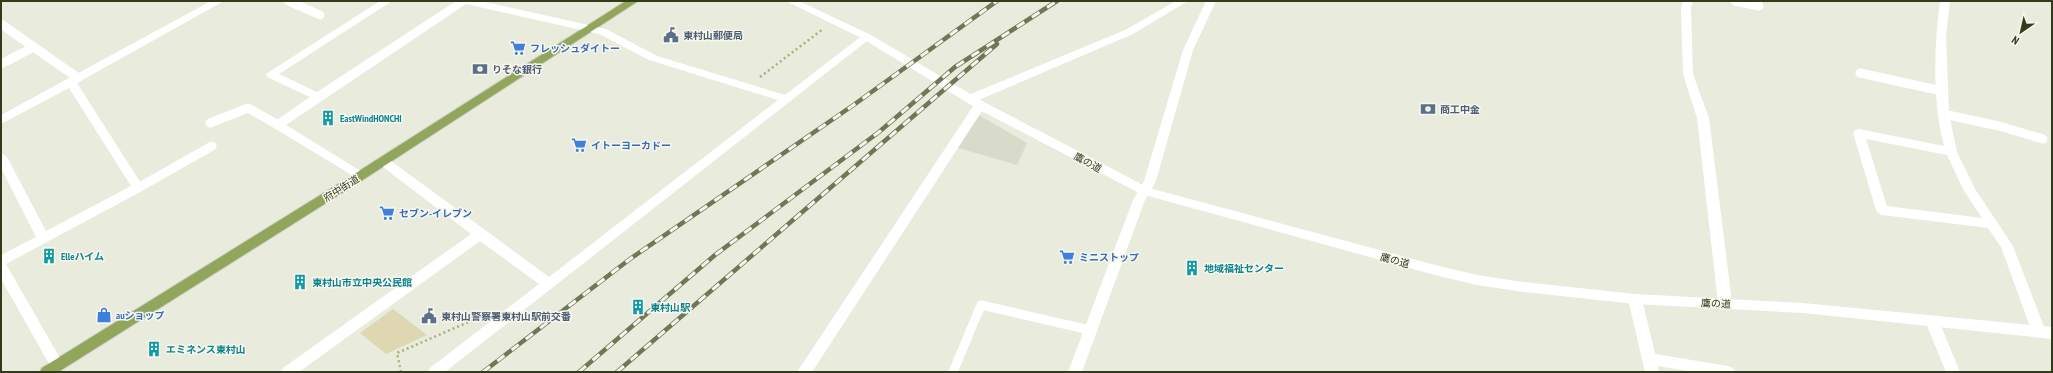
<svg xmlns="http://www.w3.org/2000/svg" width="2053" height="373" viewBox="0 0 2053 373" font-family="'PT Sans Narrow','Noto Sans JP',sans-serif">
<rect width="100%" height="100%" fill="#e9ebdc"/>
<path fill="#d9dbca" d="M 977,114 L 1027,143 L 1017,165 L 955,147 Z"/>
<path fill="#dfd6b2" d="M 393,309 L 427,335 L 386,354 L 360,333 Z"/>
<g fill="none" stroke-linecap="round" stroke-linejoin="round">
<g stroke="#c6c8c0" stroke-width="2">
<path id="primary" d="M 626,1 L 638,1 L 364,179 L 58,372 L 40,372 L 42,368 L 356,173 Z"/>
</g>
<path stroke="#a6b279" stroke-width="2.5" stroke-dasharray="2 3" stroke-linecap="butt" d="M 760,77 L 823,29
M 401,372 L 397,353 L 478,318"/>
<path stroke="#fff" stroke-width="9" d="M 288,1 L 320,15
M 1735,1 L 1759,6
M 1,24 L 78,78
M 1,64 L 34,47
M 1860,73 L 1942,91
M 1943,114 L 1999,126 L 2043,139
M 210,123 L 248,108 L 278,125
M 138,188 L 212,146
M 953,372 L 981,305 L 1090,330"/>
<path fill="#fff" fill-rule="evenodd" d="M 211,1 L 224,1 L 77,83 L 144,188 L 142,191 L 6,264 L 64,365 L 62,369 L 57,371 L 52,369 L 1,279 L 1,255 L 36,237 L 1,168 L 1,153 L 7,157 L 46,231 L 131,186 L 69,88 L 1,124 L 1,115 Z
M 380,1 L 392,1 L 279,74 L 317,92 L 456,1 L 481,1 L 606,29 L 657,56 L 785,95 L 863,35 L 867,34 L 872,37 L 445,372 L 428,372 L 430,368 L 539,284 L 480,241 L 299,372 L 281,372 L 283,368 L 471,234 L 379,164 L 377,161 L 379,158 L 387,158 L 549,277 L 778,100 L 649,60 L 599,34 L 466,4 L 286,125 L 364,173 L 366,176 L 364,179 L 360,180 L 274,128 L 272,125 L 274,122 L 310,97 L 267,77 L 266,74 Z
M 1176,1 L 1188,1 L 1133,34 L 974,102 L 966,102 L 964,99 L 966,96 L 1125,30 Z
M 1206,1 L 1216,1 L 1193,50 L 1156,181 L 1145,200 L 1082,372 L 1068,372 L 1133,200 L 1144,181 L 1183,50 Z
M 1683,1 L 1693,1 L 1691,8 L 1693,74 L 1709,118 L 1732,303 L 1730,307 L 1725,308 L 1720,307 L 1718,303 L 1697,118 L 1683,74 L 1681,8 Z
M 1940,1 L 1950,1 L 1946,36 L 1949,114 L 1957,152 L 1975,189 L 2013,246 L 2046,332 L 2044,336 L 2039,338 L 2034,336 L 2032,332 L 2001,247 L 1988,228 L 1882,215 L 1878,213 L 1876,210 L 1853,133 L 1855,130 L 1859,129 L 1944,146 C 1932,100 1934,48 1940,1 ZM 1866,139 L 1947,155 L 1964,191 L 1982,218 L 1887,206 Z
M 980,101 L 984,102 L 986,105 L 984,108 L 812,372 L 797,372 L 976,102 Z
M 1635,294 L 1640,295 L 1642,299 L 1655,354 L 1728,366 L 1733,368 L 1735,372 L 1693,372 L 1658,366 L 1659,372 L 1645,372 L 1628,299 L 1630,295 Z
M 1932,316 L 1937,317 L 1939,321 L 1960,372 L 1946,372 L 1925,321 L 1927,317 Z"/>
<path fill="#fff" fill-rule="evenodd" d="M 786,1 L 799,1 L 871,35 L 984,102 L 1149,188 L 1435,265 L 1477,275 L 1523,282 L 1635,294 L 1803,303 L 2052,327 L 2052,339 L 1803,313 L 1635,304 L 1523,292 L 1477,285 L 1435,275 L 1141,194 L 976,108 L 863,39 Z"/>
<use href="#primary" fill="#91a55b" fill-rule="evenodd"/>
<g stroke="#6f7856" stroke-width="4.5">
<path id="rail" d="M 483,372 L 630,259 L 855,104 L 997,1
M 579,372 L 715,255 L 879,132 L 955,67 L 1057,1
M 617,372 L 997,44"/>
</g>
<use href="#rail" stroke="#f7f7ed" stroke-width="3" stroke-dasharray="9" stroke-linecap="butt"/>
</g>
<defs>
<g id="civic-bare" transform="scale(1.2)"><path d="M-.6-6.5H3V-4.5H.6V-3L4-1V1h2V6H-6V1h2V-1L-.6-3ZM-1.2 2.5V6h2.4V2.5Z" fill="#5c6f8a" stroke="#f7f7ed" stroke-width="2.5" paint-order="stroke"/></g>
<g id="supermarket-bare" transform="scale(1.2)"><path d="M-6-5.5h2.5l.6 2H6L4.5 2H-2.5L-4.4-4H-6ZM-1.5 3.2a1.3 1.3 0 1 0 .1 0ZM3 3.2a1.3 1.3 0 1 0 .1 0Z" fill="#3f7fe0" stroke="#f7f7ed" stroke-width="2.5" paint-order="stroke"/></g>
<g id="bank-bare" transform="scale(1.2)"><path d="M-6-4H6V4H-6ZM0-2.3a2.3 2.3 0 1 0 0 4.6a2.3 2.3 0 1 0 0-4.6Z" fill="#5c6f8a" stroke="#f7f7ed" stroke-width="2.5" paint-order="stroke"/></g>
<g id="building-bare" transform="scale(1.2)"><path d="M-4-6H4V6H1V3H-1V6H-4ZM-2.5-4.3h1.7v1.8h-1.7ZM.8-4.3h1.7v1.8H.8ZM-2.5-1h1.7V.8h-1.7ZM.8-1h1.7V.8H.8Z" fill="#0f9aa8" stroke="#f7f7ed" stroke-width="2.5" paint-order="stroke"/></g>
<g id="shop-bare" transform="scale(1.2)"><path d="M-5-2.5h2.3a2.7 3.5 0 0 1 5.4 0H5L5.5 6h-11ZM-1.5-2.5h3a1.5 2.3 0 0 0-3 0Z" fill="#3f7fe0" stroke="#f7f7ed" stroke-width="2.5" paint-order="stroke"/></g>
</defs>
<g fill-rule="evenodd">
<use href="#civic-bare" x="671" y="35"/>
<use href="#supermarket-bare" x="518" y="48"/>
<use href="#bank-bare" x="480" y="69"/>
<use href="#bank-bare" x="1428" y="109"/>
<use href="#building-bare" x="328" y="118"/>
<use href="#supermarket-bare" x="579" y="145"/>
<use href="#supermarket-bare" x="387" y="213"/>
<use href="#building-bare" x="49" y="256"/>
<use href="#supermarket-bare" x="1067" y="257"/>
<use href="#building-bare" x="1192" y="268"/>
<use href="#building-bare" x="300" y="282"/>
<use href="#building-bare" x="638" y="307"/>
<use href="#shop-bare" x="104" y="315"/>
<use href="#civic-bare" x="429" y="316"/>
<use href="#building-bare" x="154" y="349"/>
</g>
<g text-anchor="middle" stroke-width="3" stroke-linejoin="round" paint-order="stroke">
<g font-size="10" font-weight="bold" fill="#4e5e75" stroke="#f7f7ed" text-anchor="start">
<text x="683" y="39">東村山郵便局</text>
<text x="492" y="73">りそな銀行</text>
<text x="1440" y="113">商工中金</text>
<text x="441" y="320">東村山警察署東村山駅前交番</text>
</g>
<g font-size="10" font-weight="bold" fill="#366cbe" stroke="#f7f7ed" text-anchor="start">
<text x="530" y="52">フレッシュダイトー</text>
<text x="591" y="149">イトーヨーカドー</text>
<text x="399" y="217">セブン-イレブン</text>
<text x="1079" y="261">ミニストップ</text>
<text x="116" y="319">auショップ</text>
</g>
<g font-size="10" font-weight="bold" fill="#0d838f" stroke="#f7f7ed" text-anchor="start">
<text x="340" y="122">EastWindHONCHI</text>
<text x="61" y="260">Elleハイム</text>
<text x="1204" y="272">地域福祉センター</text>
<text x="312" y="286">東村山市立中央公民館</text>
<text x="650" y="311">東村山駅</text>
<text x="166" y="353">エミネンス東村山</text>
</g>
<g font-size="10" fill="#333b1d" stroke="#f7f7ed">
<text transform="translate(1088 162) rotate(28)" y="4">鷹の道</text>
<text transform="translate(341 188) rotate(-32)" y="4">府中街道</text>
<text transform="translate(1395 260) rotate(15)" y="4">鷹の道</text>
<text transform="translate(1716 303) rotate(3)" y="4">鷹の道</text>
</g>
</g>
<rect width="2053" height="373" fill="none" stroke="#333b1d" stroke-width="4"/>
<g transform="translate(2021 32) rotate(214)" stroke="#f7f7ed" stroke-width="3" paint-order="stroke">
<path d="M0-3L7 15L0 10L-7 15Z" fill="#333b1d"/>
<text y="-6" font-size="11" font-weight="bold" text-anchor="middle" fill="#333b1d">N</text>
</g>
</svg>
